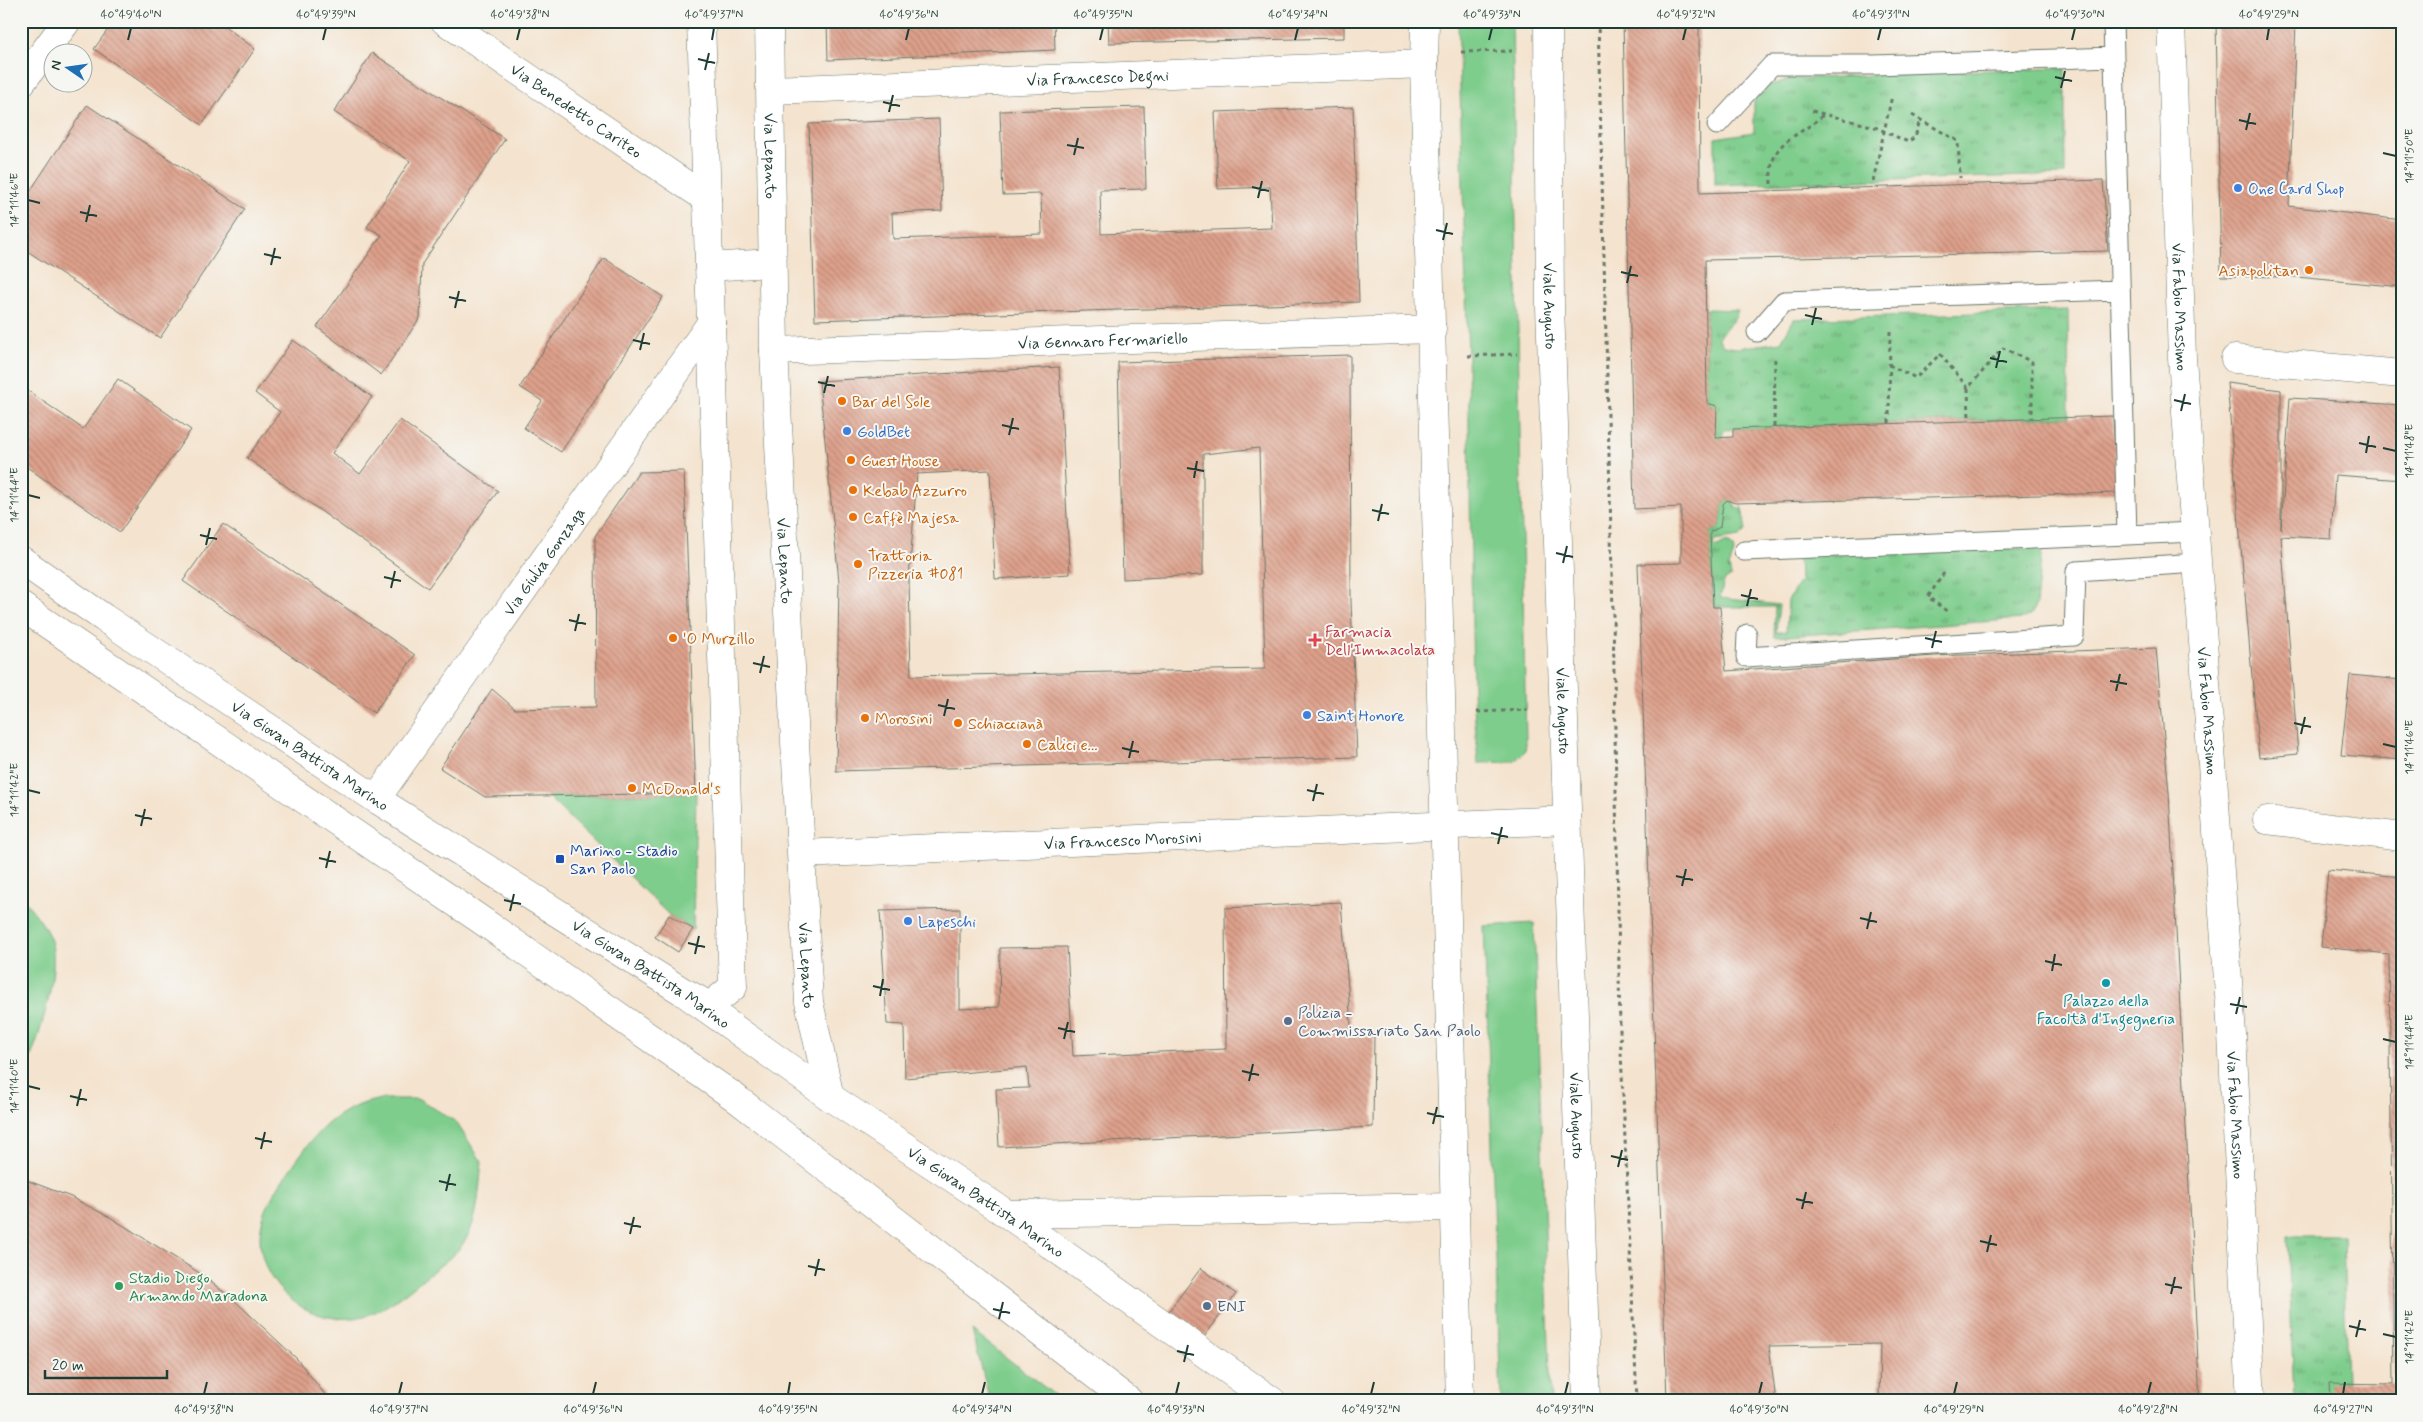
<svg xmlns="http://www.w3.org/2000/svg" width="2423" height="1422" viewBox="0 0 2423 1422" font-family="Mynerve,sans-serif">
<defs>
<pattern id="park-tufts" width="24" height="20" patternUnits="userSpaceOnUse" patternTransform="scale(1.25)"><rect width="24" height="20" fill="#7fcd8d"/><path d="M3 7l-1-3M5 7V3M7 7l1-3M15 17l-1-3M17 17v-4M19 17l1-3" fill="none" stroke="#67a874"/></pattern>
<pattern id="building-back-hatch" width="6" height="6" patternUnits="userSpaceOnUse" patternTransform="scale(1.25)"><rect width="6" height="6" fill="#dea08b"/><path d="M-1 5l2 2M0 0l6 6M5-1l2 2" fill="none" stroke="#b38472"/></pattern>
</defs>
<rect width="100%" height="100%" fill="#f6f6f2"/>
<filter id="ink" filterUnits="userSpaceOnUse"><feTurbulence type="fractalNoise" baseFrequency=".02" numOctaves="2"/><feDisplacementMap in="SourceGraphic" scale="10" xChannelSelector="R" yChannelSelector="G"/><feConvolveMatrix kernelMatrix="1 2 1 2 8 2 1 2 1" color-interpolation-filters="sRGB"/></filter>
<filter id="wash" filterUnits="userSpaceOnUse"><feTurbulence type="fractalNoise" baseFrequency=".0096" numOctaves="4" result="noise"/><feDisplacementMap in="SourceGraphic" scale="20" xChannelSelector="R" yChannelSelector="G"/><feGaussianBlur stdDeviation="1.12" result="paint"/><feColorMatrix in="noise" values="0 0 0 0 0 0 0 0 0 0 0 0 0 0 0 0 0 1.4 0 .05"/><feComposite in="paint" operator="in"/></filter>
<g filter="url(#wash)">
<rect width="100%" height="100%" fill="#f4e3ce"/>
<path fill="#7fcd8d" stroke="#4f8560" d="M 1458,21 L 1512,21 L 1526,743 L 1525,751 L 1514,762 L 1478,763 L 1473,692 L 1468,359 Z
M 696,793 L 693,929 L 669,915 L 547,796 Z
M 21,896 C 32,910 45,924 51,941 C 61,970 37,1051 21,1077 Z
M 1534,923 L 1551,1401 L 1501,1401 L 1484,926 Z
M 381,1099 L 419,1099 L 456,1122 L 482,1162 C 479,1187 479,1217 466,1239 C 457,1255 439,1266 424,1278 C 407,1292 386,1310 364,1316 C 313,1329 259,1289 260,1236 C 261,1211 277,1188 291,1168 C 317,1131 335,1108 381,1099 Z
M 972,1331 L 1061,1400 L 1061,1401 L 990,1401 Z"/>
<path fill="url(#park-tufts)" stroke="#4f8560" d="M 2065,67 L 2065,175 L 1715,185 L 1715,138 L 1754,132 L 1754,101 L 1767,86 L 1791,79 Z
M 1706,309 L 1738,310 L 1735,318 L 1718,337 L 1723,346 L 1737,348 L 1781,342 L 1794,319 L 2068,310 L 2069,417 L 1733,429 L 1724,430 L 1722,438 L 1716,438 L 1707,403 Z
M 1727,500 L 1732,500 L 1736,508 L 1742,508 L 1746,531 L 1739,537 L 1714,541 L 1713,546 L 1717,547 L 1727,542 L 1733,547 L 1734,553 L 1729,567 L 1731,576 L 1724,581 L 1720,598 L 1779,605 L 1776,632 L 1786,632 L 1788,600 L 1800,581 L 1799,555 L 2042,548 L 2036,604 L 2032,613 L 2023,619 L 1774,637 L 1775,607 L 1713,607 L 1710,532 L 1720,527 L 1723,504 Z
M 2288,1236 L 2343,1236 L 2347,1384 L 2331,1401 L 2294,1401 Z"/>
<g id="blocks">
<path fill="url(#building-back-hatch)" d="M 114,21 L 218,21 L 255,49 L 202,125 L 94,49 Z
M 827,21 L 1054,21 L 1055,50 L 828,60 Z
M 1108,21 L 1344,21 L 1344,38 L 1109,43 Z
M 1623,21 L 1802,21 L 1699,27 L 1700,193 L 2103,180 L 2108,251 L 1705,260 L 1707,403 L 1717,406 L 1716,438 L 1733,437 L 1733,429 L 2113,416 L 2117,493 L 1735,503 L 1727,500 L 1723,504 L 1720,527 L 1710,532 L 1713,607 L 1720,607 L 1726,671 L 1935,656 L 2156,648 L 2169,793 L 2200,1401 L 1879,1401 L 1880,1344 L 1769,1346 L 1776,1401 L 1667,1401 L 1638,564 L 1681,563 L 1681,507 L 1634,509 Z
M 2216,21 L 2296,21 L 2289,206 L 2402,220 L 2402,287 L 2297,277 L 2221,276 Z
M 372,53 L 505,139 L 422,264 L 420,318 L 381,375 L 317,327 L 382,235 L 367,227 L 410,161 L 334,112 Z
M 87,105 L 245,209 L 160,338 L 21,247 L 21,205 Z
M 1144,107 L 1146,189 L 1100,190 L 1101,234 L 1272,228 L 1270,187 L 1218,189 L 1215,112 L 1353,107 L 1359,302 L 815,320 L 809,124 L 939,119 L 942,211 L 892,213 L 893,239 L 1042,234 L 1041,194 L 1003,195 L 1000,111 Z
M 604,258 L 663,297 L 561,452 L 524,428 L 542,401 L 520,387 Z
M 293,340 L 372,397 L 332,453 L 360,474 L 400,420 L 498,491 L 428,588 L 247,458 L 280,412 L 255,393 Z
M 1350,355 L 1351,601 L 1357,757 L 836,771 L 839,581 L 819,381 L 1059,367 L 1070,574 L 995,579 L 990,470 L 917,474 L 909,579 L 911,676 L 1265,669 L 1259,448 L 1203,454 L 1203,575 L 1123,579 L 1118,362 Z
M 118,379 L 191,430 L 120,532 L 21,463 L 21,386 L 83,429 Z
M 2227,383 L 2281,390 L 2281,529 L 2290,398 L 2402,405 L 2402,480 L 2335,475 L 2331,539 L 2281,536 L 2298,754 L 2259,758 Z
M 684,471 L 696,793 L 485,797 L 440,768 L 492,689 L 515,709 L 596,707 L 595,536 L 639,472 Z
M 223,524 L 415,655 L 374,713 L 183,581 Z
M 2350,675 L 2402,680 L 2402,760 L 2341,755 Z
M 2328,870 L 2402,877 L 2402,1401 L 2331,1401 L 2330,1383 L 2394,1384 L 2389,954 L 2321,947 Z
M 1341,902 L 1352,1037 L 1374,1035 L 1373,1127 L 999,1147 L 996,1089 L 1029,1088 L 1027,1067 L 905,1078 L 904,1025 L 887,1024 L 880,911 L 960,909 L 960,1009 L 999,1007 L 1000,948 L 1067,947 L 1073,1056 L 1226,1049 L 1225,908 Z
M 669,915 L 693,929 L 678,952 L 655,937 Z
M 21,1178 L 71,1197 L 113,1219 L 198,1272 L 234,1300 L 297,1359 L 330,1401 L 21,1401 Z
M 1201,1268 L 1236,1294 L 1204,1337 L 1169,1311 Z"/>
</g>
</g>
<g filter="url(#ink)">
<use href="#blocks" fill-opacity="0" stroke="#6a776a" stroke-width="1"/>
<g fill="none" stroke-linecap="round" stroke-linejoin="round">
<g stroke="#6a776a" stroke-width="21">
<path id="service" d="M 1717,125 L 1772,65 L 1874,65 L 2113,57
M 1757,332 L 1784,301 L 2120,290
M 2127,535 L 2195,532
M 1744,551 L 2127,535 L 2113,21
M 1747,634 L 1746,657 L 2074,636 L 2076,571 L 2197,563"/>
</g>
<g stroke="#6a776a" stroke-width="29">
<g id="minor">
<path id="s1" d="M 445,21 L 707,199"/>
<path id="s2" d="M 1548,21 L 1550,306 L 1587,1401"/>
<path id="s3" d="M 2171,21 L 2182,358 L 2232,1034 L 2251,1401"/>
<path d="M 21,83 L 67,21"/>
<path id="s4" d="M 772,90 L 1424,64"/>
<path id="s5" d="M 774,351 L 1432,329"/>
<path d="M 2235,359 L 2402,374"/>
<path id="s6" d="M 376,799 L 711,323"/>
<path d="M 2267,820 L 2402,837"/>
<path id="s7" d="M 802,854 L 1567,820"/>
<path d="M 1007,1214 L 1456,1207"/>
</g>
</g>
<g stroke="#6a776a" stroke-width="29">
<g id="tertiary">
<path id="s8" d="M 769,21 L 774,351 L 809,1002 L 830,1097"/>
<path d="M 709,267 L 771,263"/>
<path d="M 686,993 L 710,1006 L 733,987 L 701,21"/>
</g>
</g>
<g stroke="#6a776a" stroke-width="29">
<g id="secondary">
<path id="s9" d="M 21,560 L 104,618 L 376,799 L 682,991 L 830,1097 L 1007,1214 L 1272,1401"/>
<path d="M 21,606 L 481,920 L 733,1096 L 1129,1401"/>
</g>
</g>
<g stroke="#6a776a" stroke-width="29">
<path id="primary" d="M 1425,21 L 1424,64 L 1460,1401"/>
</g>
<path stroke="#6a776a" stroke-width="3" stroke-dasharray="4 4" stroke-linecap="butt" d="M 1598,21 L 1613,613 L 1620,1030 L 1637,1401
M 1461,52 L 1512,51
M 1812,111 L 1875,127 L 1908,142 L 1915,137 L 1920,120
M 1912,115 L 1958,141 L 1960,178
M 1873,181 L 1892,96
M 1771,184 C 1768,137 1798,140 1824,114
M 1468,356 L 1517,354
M 1889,365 L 1916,378 L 1940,354 L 1968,388 L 2003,348 L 2032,362 L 2032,418
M 1968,388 L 1969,420
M 1889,423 L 1890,329
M 1774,427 L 1775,358
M 1944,573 L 1928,597 L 1948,612
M 1477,712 L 1528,710"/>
<use href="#service" stroke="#fff" stroke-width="19"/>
<use href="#minor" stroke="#fff" stroke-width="28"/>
<use href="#tertiary" stroke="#fff" stroke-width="28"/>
<use href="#secondary" stroke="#fff" stroke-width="28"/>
<use href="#primary" stroke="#fff" stroke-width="28"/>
</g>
</g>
<path fill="none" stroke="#1f3d34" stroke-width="2" d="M 128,40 L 131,28M 323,40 L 326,28M 517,40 L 520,28M 712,40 L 714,28M 906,40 L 909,28M 1100,40 L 1103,28M 1295,40 L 1298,28M 1489,40 L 1492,28M 1683,40 L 1686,28M 1878,40 L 1881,28M 2072,40 L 2075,28M 2267,40 L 2269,28M 698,59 L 715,63M 705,70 L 709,53M 2055,77 L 2072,81M 2061,88 L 2065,71M 883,102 L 900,106M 889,112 L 893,95M 2239,120 L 2256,124M 2246,130 L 2250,113M 1067,145 L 1084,148M 2383,153 L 2396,156M 1074,155 L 1078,138M 1252,187 L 1269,191M 1258,198 L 1262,181M 28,200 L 40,203M 80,212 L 97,216M 86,222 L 90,205M 1436,230 L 1453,234M 1443,240 L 1447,223M 264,254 L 281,258M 271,265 L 275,248M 1621,272 L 1638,276M 1627,283 L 1631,266M 449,297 L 466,301M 455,308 L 459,291M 1805,315 L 1822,319M 1812,325 L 1816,308M 633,340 L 650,344M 640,350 L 644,333M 1990,358 L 2007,362M 1996,368 L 2000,351M 818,382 L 835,386M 824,393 L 828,376M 2174,400 L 2191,404M 2181,411 L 2185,394M 1002,425 L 1019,429M 1009,435 L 1013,418M 2359,443 L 2376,447M 2383,448 L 2396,451M 2366,453 L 2369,436M 1187,468 L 1204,471M 1194,478 L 1197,461M 28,495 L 40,498M 1372,510 L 1389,514M 1378,521 L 1382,504M 200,535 L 217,539M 206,545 L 210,528M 1556,553 L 1573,557M 1563,563 L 1567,546M 384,577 L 401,581M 391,588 L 395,571M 1741,595 L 1758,599M 1747,606 L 1751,589M 569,620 L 586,624M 575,631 L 579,614M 1925,638 L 1942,642M 1932,648 L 1936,631M 753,663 L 770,667M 760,673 L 764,656M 2110,681 L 2127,684M 2116,691 L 2120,674M 938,705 L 955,709M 944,716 L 948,699M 2294,723 L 2311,727M 2301,734 L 2305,717M 2383,744 L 2396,747M 1122,748 L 1139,752M 1129,758 L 1133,741M 28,790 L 40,793M 1307,790 L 1324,794M 1313,801 L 1317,784M 135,815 L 152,819M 141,826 L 145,809M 1491,833 L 1508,837M 1498,844 L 1502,827M 319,858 L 336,862M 326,868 L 330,851M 1676,876 L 1693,880M 1682,886 L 1686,869M 504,900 L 521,904M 510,911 L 514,894M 1860,918 L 1877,922M 1867,929 L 1871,912M 688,943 L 705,947M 695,954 L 699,936M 2045,961 L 2062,965M 2052,971 L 2055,954M 873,986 L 890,990M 880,996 L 883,979M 2230,1004 L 2247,1007M 2236,1014 L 2240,997M 1058,1028 L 1075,1032M 1064,1039 L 1068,1022M 2383,1039 L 2396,1042M 1242,1071 L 1259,1075M 1249,1081 L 1253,1064M 28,1086 L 40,1089M 70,1096 L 87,1100M 77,1106 L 81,1089M 1427,1113 L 1444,1117M 1433,1124 L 1437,1107M 255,1138 L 272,1142M 261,1149 L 265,1132M 1611,1156 L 1628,1160M 1618,1167 L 1622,1150M 439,1181 L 456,1185M 446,1191 L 450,1174M 1796,1199 L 1813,1203M 1802,1209 L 1806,1192M 624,1223 L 641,1227M 630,1234 L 634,1217M 1980,1241 L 1997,1245M 1987,1252 L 1991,1235M 808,1266 L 825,1270M 815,1276 L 819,1259M 2165,1284 L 2182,1288M 2171,1294 L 2175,1277M 993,1309 L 1010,1313M 999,1319 L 1003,1302M 2349,1326 L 2366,1330M 2383,1334 L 2396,1337M 2356,1337 L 2360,1320M 1177,1351 L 1194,1355M 1184,1362 L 1188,1345M 204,1394 L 207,1382M 399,1394 L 402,1382M 593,1394 L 596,1382M 788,1394 L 790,1382M 982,1394 L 985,1382M 1176,1394 L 1179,1382M 1371,1394 L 1374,1382M 1565,1394 L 1568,1382M 1759,1394 L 1762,1382M 1954,1394 L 1957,1382M 2148,1394 L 2151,1382M 2343,1394 L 2345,1382"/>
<g fill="#3f7fe0" stroke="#f6f6f2" stroke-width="2">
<circle cx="2238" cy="188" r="5"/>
<circle cx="847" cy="431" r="5"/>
<circle cx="1307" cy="715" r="5"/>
<circle cx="908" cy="921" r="5"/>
</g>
<g fill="#e8710a" stroke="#f6f6f2" stroke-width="2">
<circle cx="2309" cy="270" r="5"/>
<circle cx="842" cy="401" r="5"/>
<circle cx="851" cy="460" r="5"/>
<circle cx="853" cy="490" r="5"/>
<circle cx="853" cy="517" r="5"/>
<circle cx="858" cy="564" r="5"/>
<circle cx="673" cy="638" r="5"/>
<circle cx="865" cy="718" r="5"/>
<circle cx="958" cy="723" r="5"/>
<circle cx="1027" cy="744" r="5"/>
<circle cx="632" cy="788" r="5"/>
</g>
<path fill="#e0444e" stroke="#f6f6f2" stroke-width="2" d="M1312.5 632.5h5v5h5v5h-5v5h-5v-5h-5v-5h5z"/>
<rect fill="#1a4fb4" stroke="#f6f6f2" stroke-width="2" x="555" y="854" width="10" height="10" rx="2.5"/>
<circle fill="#0f9aa8" stroke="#f6f6f2" stroke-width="2" cx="2106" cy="983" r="5"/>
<g fill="#5c6f8a" stroke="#f6f6f2" stroke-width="2">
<circle cx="1288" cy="1021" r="5"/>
<circle cx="1207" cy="1306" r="5"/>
</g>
<circle fill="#2e9e5b" stroke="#f6f6f2" stroke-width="2" cx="119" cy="1286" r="5"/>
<g text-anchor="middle" stroke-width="4" stroke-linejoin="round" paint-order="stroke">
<g font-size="16" fill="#1f3d34" stroke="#f6f6f2">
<text dy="6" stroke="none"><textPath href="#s4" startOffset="326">Via Francesco Degni</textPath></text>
<text dy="6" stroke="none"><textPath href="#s1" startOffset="159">Via Benedetto Cariteo</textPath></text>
<text dy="6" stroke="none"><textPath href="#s8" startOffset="135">Via Lepanto</textPath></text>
<text dy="6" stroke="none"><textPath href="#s2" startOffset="285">Viale Augusto</textPath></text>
<text dy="6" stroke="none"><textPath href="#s3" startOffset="286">Via Fabio Massimo</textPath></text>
<text dy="6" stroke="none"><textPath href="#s5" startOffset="329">Via Gennaro Fermariello</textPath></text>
<text dy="6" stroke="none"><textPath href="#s8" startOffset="540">Via Lepanto</textPath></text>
<text dy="6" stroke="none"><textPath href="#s6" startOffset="291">Via Giulia Gonzaga</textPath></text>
<text dy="6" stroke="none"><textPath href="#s2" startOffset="690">Viale Augusto</textPath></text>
<text dy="6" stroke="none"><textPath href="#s3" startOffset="691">Via Fabio Massimo</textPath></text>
<text dy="6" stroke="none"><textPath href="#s9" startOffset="349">Via Giovan Battista Marino</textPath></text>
<text dy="6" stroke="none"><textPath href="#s7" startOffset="321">Via Francesco Morosini</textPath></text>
<text dy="6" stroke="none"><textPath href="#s8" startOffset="945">Via Lepanto</textPath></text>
<text dy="6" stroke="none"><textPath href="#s9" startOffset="754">Via Giovan Battista Marino</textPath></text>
<text dy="6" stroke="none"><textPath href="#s3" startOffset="1096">Via Fabio Massimo</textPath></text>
<text dy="6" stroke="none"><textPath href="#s2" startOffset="1095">Viale Augusto</textPath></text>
<text dy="6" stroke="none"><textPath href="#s9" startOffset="1159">Via Giovan Battista Marino</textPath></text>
</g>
<g font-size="16" fill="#366cbe" stroke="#f6f6f2" text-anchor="start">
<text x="2248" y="194">One Card Shop</text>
<text x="857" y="437">GoldBet</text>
<text x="1317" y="721">Saint Honore</text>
<text x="918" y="927">Lapeschi</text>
</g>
<g font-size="16" fill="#c56008" stroke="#f6f6f2" text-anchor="start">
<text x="2299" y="276" text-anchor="end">Asiapolitan</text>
<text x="852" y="407">Bar del Sole</text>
<text x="861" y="466">Guest House</text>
<text x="863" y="496">Kebab Azzurro</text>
<text x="863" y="523">Caffè Majesa</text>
<text x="868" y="561">Trattoria<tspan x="868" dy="18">Pizzeria #081</tspan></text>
<text x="683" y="644">'O Murzillo</text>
<text x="875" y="724">Morosini</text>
<text x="968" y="729">Schiaccianà</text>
<text x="1037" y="750">Calici e...</text>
<text x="642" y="794">McDonald's</text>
</g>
<g font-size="16" fill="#be3a42" stroke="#f6f6f2" text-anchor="start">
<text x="1325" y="637">Farmacia<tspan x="1325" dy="18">Dell'Immacolata</tspan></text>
</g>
<g font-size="16" fill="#164399" stroke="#f6f6f2" text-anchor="start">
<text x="570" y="856">Marino - Stadio<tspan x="570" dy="18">San Paolo</tspan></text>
</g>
<g font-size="16" fill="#0d838f" stroke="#f6f6f2">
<text x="2106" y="1006">Palazzo della<tspan x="2106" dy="18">Facoltà d'Ingegneria</tspan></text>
</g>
<g font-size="16" fill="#4e5e75" stroke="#f6f6f2" text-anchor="start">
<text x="1298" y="1018">Polizia -<tspan x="1298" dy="18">Commissariato San Paolo</tspan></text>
<text x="1217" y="1312">ENI</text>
</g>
<g font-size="16" fill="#27864d" stroke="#f6f6f2" text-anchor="start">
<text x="129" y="1283">Stadio Diego<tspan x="129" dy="18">Armando Maradona</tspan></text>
</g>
</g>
<rect width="2423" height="1422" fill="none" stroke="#f6f6f2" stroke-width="55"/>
<g transform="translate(68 68) rotate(283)"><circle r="24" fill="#f6f6f2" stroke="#a0aca6"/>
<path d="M0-4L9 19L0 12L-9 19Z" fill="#1f6fb2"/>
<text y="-8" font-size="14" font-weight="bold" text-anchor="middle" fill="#1f3d34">N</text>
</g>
<path d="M45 1370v8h122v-8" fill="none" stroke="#1f3d34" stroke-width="2.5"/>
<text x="52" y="1370" font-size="15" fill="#1f3d34" stroke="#f6f6f2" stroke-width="4" paint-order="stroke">20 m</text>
<rect x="28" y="28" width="2368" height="1366" fill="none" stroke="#1f3d34" stroke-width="2"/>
<g font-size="12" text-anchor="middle" fill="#1f3d34">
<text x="131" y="18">40°49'40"N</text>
<text x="326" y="18">40°49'39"N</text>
<text x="520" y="18">40°49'38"N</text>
<text x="714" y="18">40°49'37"N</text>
<text x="909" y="18">40°49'36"N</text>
<text x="1103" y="18">40°49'35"N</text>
<text x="1298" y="18">40°49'34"N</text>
<text x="1492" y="18">40°49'33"N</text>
<text x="1686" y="18">40°49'32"N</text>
<text x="1881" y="18">40°49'31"N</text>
<text x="2075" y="18">40°49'30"N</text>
<text x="2269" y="18">40°49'29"N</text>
<text transform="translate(2409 156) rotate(-90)" y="4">14°11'50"E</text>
<text transform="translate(14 200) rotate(-90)" y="4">14°11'46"E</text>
<text transform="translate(2409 451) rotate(-90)" y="4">14°11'48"E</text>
<text transform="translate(14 495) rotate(-90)" y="4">14°11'44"E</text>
<text transform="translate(2409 747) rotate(-90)" y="4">14°11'46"E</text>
<text transform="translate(14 790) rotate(-90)" y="4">14°11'42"E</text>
<text transform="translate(2409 1042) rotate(-90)" y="4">14°11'44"E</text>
<text transform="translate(14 1086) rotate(-90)" y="4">14°11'40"E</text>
<text transform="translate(2409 1337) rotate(-90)" y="4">14°11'42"E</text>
<text x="204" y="1413">40°49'38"N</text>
<text x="399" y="1413">40°49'37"N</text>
<text x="593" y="1413">40°49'36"N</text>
<text x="788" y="1413">40°49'35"N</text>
<text x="982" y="1413">40°49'34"N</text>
<text x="1176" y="1413">40°49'33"N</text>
<text x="1371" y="1413">40°49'32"N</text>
<text x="1565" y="1413">40°49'31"N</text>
<text x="1759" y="1413">40°49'30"N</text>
<text x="1954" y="1413">40°49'29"N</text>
<text x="2148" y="1413">40°49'28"N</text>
<text x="2343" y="1413">40°49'27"N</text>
</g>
</svg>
